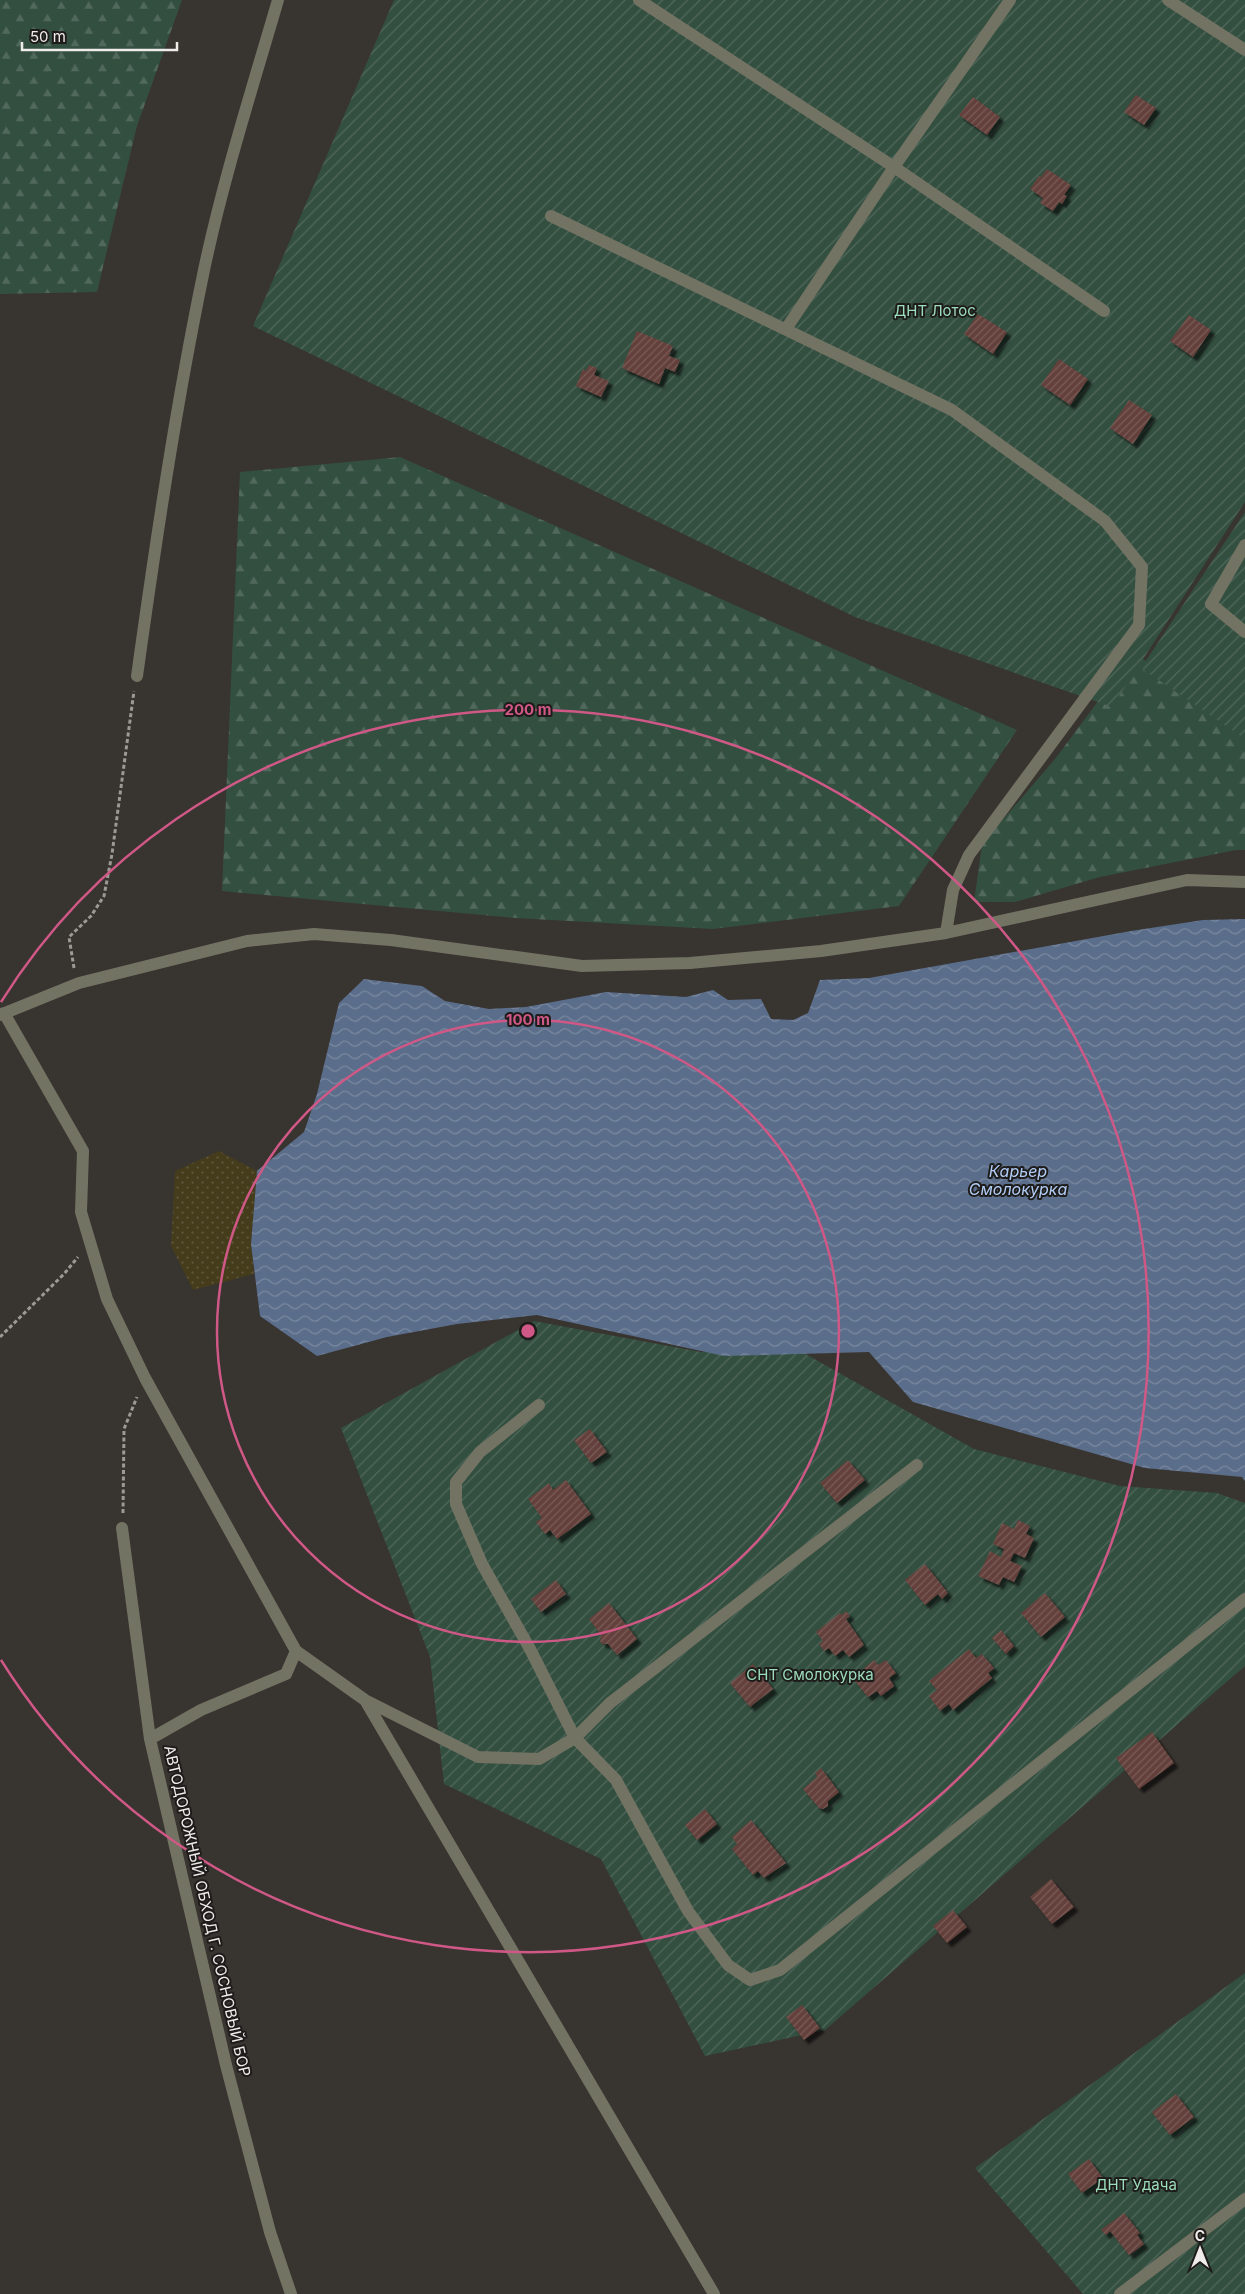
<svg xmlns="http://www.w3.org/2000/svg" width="1245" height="2294" viewBox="0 0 1245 2294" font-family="Inter,sans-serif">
<defs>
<pattern id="forest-firs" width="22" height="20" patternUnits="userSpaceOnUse" patternTransform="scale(1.25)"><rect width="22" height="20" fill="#334f40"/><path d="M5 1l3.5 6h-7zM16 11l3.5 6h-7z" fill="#51685c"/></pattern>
<pattern id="sand-dots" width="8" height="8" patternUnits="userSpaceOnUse" patternTransform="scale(1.25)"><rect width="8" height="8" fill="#453c1c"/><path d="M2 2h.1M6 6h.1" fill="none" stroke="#60583d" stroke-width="1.8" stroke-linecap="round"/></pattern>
<pattern id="garden-furrows" width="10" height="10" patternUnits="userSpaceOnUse" patternTransform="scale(1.25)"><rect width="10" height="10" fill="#334f40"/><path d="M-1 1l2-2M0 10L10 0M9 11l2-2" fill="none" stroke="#51685c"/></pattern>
<pattern id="water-waves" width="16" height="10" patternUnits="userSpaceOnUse" patternTransform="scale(1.25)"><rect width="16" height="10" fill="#5a6d8a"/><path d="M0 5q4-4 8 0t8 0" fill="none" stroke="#7a89a0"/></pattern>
<pattern id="building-hatch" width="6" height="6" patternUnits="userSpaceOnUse" patternTransform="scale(1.25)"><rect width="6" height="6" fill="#63403a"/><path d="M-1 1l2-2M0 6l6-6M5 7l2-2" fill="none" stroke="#7a5c57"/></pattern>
<filter id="shadow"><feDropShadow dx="4.5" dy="4.5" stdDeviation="1" flood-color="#0009"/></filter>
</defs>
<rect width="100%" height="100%" fill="#383430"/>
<path fill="url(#forest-firs)" d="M 0,0 L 182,0 L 137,126 L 97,292 L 0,294 Z
M 400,457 L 1017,730 L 899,906 L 713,929 L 515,918 L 222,891 L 240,472 Z
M 1134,653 L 1245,728 L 1245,850 L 1236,850 L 1100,877 L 1015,902 L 974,902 L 982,844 L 1055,759 Z"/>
<path fill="url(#sand-dots)" d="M 219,1151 L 257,1171 L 251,1244 L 254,1274 L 193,1290 L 171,1246 L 175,1171 Z"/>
<path fill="url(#garden-furrows)" d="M 394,0 L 1245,0 L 1245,502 L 1112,707 L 855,617 L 253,326 Z
M 1245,512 L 1245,739 L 1141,668 Z
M 534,1321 L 701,1352 L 802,1352 L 974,1449 L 1120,1486 L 1217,1493 L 1245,1503 L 1245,1666 L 825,2030 L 705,2056 L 601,1859 L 444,1784 L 430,1657 L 341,1428 Z
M 1245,1973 L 1245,2294 L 1083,2294 L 975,2168 Z"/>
<path fill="url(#water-waves)" d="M 1245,919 L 1245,1481 L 1242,1477 L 1145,1468 L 913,1402 L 869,1352 L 724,1356 L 537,1315 L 457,1324 L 387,1337 L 317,1356 L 260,1316 L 251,1244 L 257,1171 L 304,1132 L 317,1094 L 339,1003 L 364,979 L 422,986 L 445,1001 L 489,1009 L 526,1007 L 606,992 L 686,997 L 713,990 L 728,1000 L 761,999 L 771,1019 L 793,1020 L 808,1013 L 820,980 L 869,978 L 1131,931 L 1203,920 Z"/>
<path fill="url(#building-hatch)" filter="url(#shadow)" d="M 1136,95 L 1156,108 L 1144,125 L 1124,112 Z
M 973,97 L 1000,117 L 987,135 L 959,115 Z
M 1047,169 L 1071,185 L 1064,195 L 1067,196 L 1062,204 L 1059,202 L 1053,211 L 1040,203 L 1043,198 L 1030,189 L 1039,176 L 1041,177 Z
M 978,314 L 1007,332 L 993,354 L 964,334 Z
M 1189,315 L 1211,330 L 1193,357 L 1170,341 Z
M 637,331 L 673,346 L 669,356 L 680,360 L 675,372 L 665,368 L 659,384 L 622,368 Z
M 1059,359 L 1088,379 L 1070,405 L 1041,385 Z
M 589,365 L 597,368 L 594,375 L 609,381 L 601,397 L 576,386 L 583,369 L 586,371 Z
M 1129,400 L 1152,415 L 1133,444 L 1110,428 Z
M 590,1429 L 607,1452 L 591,1463 L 574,1440 Z
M 848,1460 L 865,1480 L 837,1503 L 820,1483 Z
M 566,1480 L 591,1514 L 557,1539 L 550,1530 L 545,1534 L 536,1522 L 542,1518 L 528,1499 L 549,1483 L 553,1490 Z
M 1018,1520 L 1030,1526 L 1026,1534 L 1034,1538 L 1025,1558 L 1014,1553 L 1010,1561 L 1022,1566 L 1014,1582 L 1003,1577 L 999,1585 L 978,1576 L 990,1551 L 1001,1557 L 1004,1549 L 993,1544 L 1002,1523 L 1014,1529 Z
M 925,1564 L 948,1593 L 942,1599 L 938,1594 L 925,1605 L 905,1580 Z
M 556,1580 L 566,1594 L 541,1612 L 531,1599 Z
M 1045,1593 L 1065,1617 L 1041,1637 L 1021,1613 Z
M 609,1603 L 637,1639 L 617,1655 L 608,1644 L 602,1644 L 600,1641 L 601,1635 L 589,1619 Z
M 846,1611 L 850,1616 L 846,1619 L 864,1645 L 849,1657 L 843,1650 L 835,1656 L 829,1648 L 824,1651 L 819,1644 L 823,1641 L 816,1632 L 840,1613 L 842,1615 Z
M 1001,1630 L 1014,1646 L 1006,1654 L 992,1638 Z
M 969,1649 L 976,1658 L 982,1654 L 994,1668 L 988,1673 L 992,1678 L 953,1710 L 949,1704 L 940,1711 L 929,1696 L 937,1690 L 929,1681 Z
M 874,1660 L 878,1665 L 886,1660 L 896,1673 L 889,1678 L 894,1686 L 881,1696 L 877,1691 L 868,1697 L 854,1680 L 855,1676 Z
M 753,1664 L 773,1689 L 750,1707 L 730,1683 Z
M 1152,1732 L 1174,1763 L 1139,1789 L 1116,1758 Z
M 821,1768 L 839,1792 L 828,1801 L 828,1806 L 823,1809 L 819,1808 L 803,1789 L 817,1777 L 815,1773 Z
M 705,1809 L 717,1824 L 697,1840 L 685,1825 Z
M 751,1820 L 786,1863 L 764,1878 L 758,1871 L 753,1875 L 732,1849 L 737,1844 L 732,1837 Z
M 1051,1879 L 1074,1907 L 1052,1924 L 1030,1897 Z
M 953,1910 L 967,1927 L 947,1943 L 933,1926 Z
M 802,2005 L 820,2028 L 804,2040 L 786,2017 Z
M 1176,2094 L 1194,2117 L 1170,2135 L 1152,2112 Z
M 1089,2159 L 1103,2178 L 1082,2193 L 1068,2174 Z
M 1124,2213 L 1140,2233 L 1137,2235 L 1144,2244 L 1129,2255 L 1110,2231 L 1106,2235 L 1101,2230 Z"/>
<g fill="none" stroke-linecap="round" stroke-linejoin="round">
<path stroke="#9c9996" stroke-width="3" stroke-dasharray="4 2.5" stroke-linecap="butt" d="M 74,968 L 69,937 L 91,916 L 104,896 L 112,854 L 134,691
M 0,1337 L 64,1274 L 78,1257
M 123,1513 L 124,1429 L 137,1397"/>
<path stroke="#737364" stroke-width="12" d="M 639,0 L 894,167 L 1104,311
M 1168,0 L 1245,50
M 551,216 L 952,410 L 1105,521 L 1142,567 L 1139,625 L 969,855 L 953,890 L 946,933
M 786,329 L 894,167 L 1010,0
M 1245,545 L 1211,604 L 1245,632
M 137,676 C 156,540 176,405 204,270 C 223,180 252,89 278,0
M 4,1013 L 83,1151 L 81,1212 L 107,1299 L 145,1378 L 296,1651 L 365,1700 L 478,1757 L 539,1759 L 575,1738 L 610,1703 L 917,1465
M 0,1015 L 79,983 L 247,941 L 314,934 L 391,940 L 582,966 L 690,963 L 821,951 L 946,933 L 1187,880 L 1245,882
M 539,1405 L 480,1452 L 456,1482 L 456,1504 L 482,1564 L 530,1649 L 575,1738 L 616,1780 L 688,1911 L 728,1965 L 750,1980 L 780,1970 L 1245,1599
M 122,1528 L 150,1739 L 226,2065 L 270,2232 L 291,2294
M 365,1700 L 714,2294
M 150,1739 L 201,1710 L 286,1674 L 296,1651
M 1120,2294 L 1245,2199"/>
</g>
<g fill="none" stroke="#d05886" stroke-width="2.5">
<circle cx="528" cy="1331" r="311"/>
<path d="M1 1002A621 621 0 1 1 1 1660"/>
</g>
<g text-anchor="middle" stroke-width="4" stroke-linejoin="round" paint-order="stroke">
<g font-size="15" fill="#9cddbb" stroke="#1e1c1a">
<text x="935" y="316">ДНТ Лотос</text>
<text x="810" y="1680">СНТ Смолокурка</text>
<text x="1136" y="2190">ДНТ Удача</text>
</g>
<g font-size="15" fill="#efecea" stroke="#1e1c1a">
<text transform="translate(207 1911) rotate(77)" y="5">АВТОДОРОЖНЫЙ ОБХОД Г. СОСНОВЫЙ БОР</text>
</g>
<g font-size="16" font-style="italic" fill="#b1cdf6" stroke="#1e1c1a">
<text x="1018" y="1177">Карьер<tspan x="1018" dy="18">Смолокурка</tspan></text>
</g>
</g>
<circle cx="528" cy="1331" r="8" fill="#d05886" stroke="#1e1c1a" stroke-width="2.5"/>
<g font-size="15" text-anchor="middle" font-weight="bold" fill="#d05886" stroke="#1e1c1a" stroke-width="4" stroke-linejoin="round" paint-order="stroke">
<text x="528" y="715">200 m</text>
<text x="528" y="1025">100 m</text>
</g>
<g transform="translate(1200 2249)" stroke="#1e1c1a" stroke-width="4" paint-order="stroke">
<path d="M0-4L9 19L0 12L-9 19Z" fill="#efecea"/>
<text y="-8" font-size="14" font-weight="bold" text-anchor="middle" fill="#efecea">С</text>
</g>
<path d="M22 42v8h155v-8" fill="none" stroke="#efecea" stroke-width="2.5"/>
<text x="30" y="42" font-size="15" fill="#efecea" stroke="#1e1c1a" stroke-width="4" paint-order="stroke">50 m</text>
</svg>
